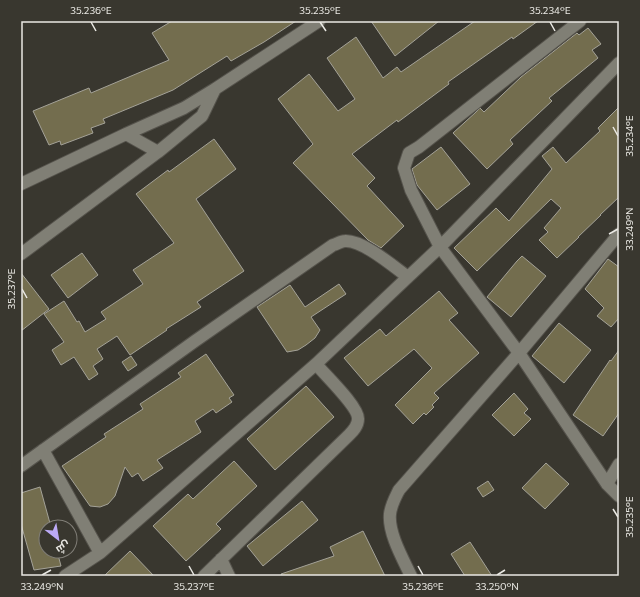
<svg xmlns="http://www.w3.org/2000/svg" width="640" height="597" viewBox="0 0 640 597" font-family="Commissioner,Cairo,sans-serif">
<rect width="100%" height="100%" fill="#39372f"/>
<path fill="#736d4e" stroke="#a4a298" d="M 172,21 L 296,21 L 264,42 L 231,61 L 227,56 L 173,90 L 103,119 L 105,123 L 91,128 L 93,133 L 61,145 L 60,141 L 49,145 L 33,111 L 89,88 L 91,93 L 169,60 L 152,33 Z
M 371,21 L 439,21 L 395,56 Z
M 475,21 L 538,21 L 513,39 L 512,37 L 448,82 L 449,84 L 398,122 L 397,120 L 352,154 L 375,178 L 367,186 L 404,226 L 381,248 L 368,240 L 293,163 L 313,144 L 278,99 L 309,74 L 338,111 L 355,99 L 327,58 L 356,37 L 383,78 L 397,67 L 401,72 Z
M 588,28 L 601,44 L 592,50 L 598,58 L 549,98 L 552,101 L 510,140 L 513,144 L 487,169 L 453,133 L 476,112 L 480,108 L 484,112 L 521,77 L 577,33 L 579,35 Z
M 619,107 L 619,197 L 600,215 L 601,215 L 578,237 L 579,237 L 557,258 L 539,240 L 548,232 L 544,228 L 561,208 L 551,199 L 477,271 L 454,248 L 496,208 L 509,221 L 552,169 L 542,156 L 553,147 L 566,163 L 600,131 L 598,128 Z
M 214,139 L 236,169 L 196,199 L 244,271 L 197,302 L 201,307 L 166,329 L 167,330 L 130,355 L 117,336 L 97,349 L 103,359 L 93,366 L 98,374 L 89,380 L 74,357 L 61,365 L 52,350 L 64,342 L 44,314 L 64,301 L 77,322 L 79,321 L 85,332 L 106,319 L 101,312 L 143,284 L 133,270 L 174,243 L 136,194 L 168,170 L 169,172 Z
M 441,147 L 470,184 L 437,210 L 417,185 L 412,169 Z
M 82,253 L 98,275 L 68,298 L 51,275 Z
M 522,256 L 546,276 L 511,317 L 487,297 L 517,261 Z
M 608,259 L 619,267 L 619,318 L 611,327 L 597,316 L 604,308 L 585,289 Z
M 21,273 L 49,309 L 21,331 Z
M 339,284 L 346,294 L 311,317 L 320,330 L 315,338 L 306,345 L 298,350 L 287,352 L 257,307 L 290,285 L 305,307 Z
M 439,291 L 458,313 L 449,320 L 479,353 L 434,393 L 439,398 L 432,405 L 434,407 L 426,415 L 424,413 L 413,424 L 395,405 L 432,368 L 414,349 L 368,386 L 344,358 L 380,329 L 386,336 Z
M 559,323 L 591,350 L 564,383 L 532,356 Z
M 619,350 L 619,413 L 603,436 L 573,415 L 610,360 L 611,361 Z
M 206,354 L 234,395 L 229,398 L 232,402 L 216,413 L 213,409 L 195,421 L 201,432 L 157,460 L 163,468 L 143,481 L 138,473 L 132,477 L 125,467 L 115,496 L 108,504 L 100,507 L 90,506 L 62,466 L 106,437 L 104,434 L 143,409 L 140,404 L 181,377 L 178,373 Z
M 131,356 L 137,365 L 128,371 L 122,362 Z
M 306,386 L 334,417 L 275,470 L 247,439 Z
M 514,393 L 528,409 L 524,413 L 531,419 L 514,436 L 492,415 Z
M 234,461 L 257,486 L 216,524 L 221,529 L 186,561 L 153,526 L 188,494 L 193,499 Z
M 546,463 L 569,484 L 545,509 L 522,488 Z
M 488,481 L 494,490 L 483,497 L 477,488 Z
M 40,487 L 51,527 L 46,527 L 46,551 L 57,551 L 61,566 L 34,570 L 21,524 L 21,493 Z
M 302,501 L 318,520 L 263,566 L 247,546 Z
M 363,531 L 385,576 L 282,576 L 281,574 L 334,556 L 330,547 Z
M 470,542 L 492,576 L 465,576 L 451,554 Z
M 130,551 L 154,576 L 104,576 Z"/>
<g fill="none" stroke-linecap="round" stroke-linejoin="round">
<g stroke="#55534c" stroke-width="14">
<path id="minor" d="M 580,21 L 419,147 L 409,153 L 404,168 L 411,190 L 440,247 L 519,353 L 607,484 L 619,496
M 126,134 L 158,152
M 21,184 L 126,134 L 184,108 L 215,89
M 21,254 L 158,152 L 202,116 L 215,89 L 319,21
M 43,450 L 100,553
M 21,466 L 195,341 L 333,245 C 337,244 341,241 345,241 C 363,240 394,267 408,277
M 607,484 L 619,464
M 221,559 L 229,576
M 65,576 L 100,553 L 316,364 L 408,277 L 440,247 L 619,63
M 204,576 L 349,435 C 353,431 358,426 358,419 C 359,407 324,374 316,364
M 411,576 C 403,559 388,533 390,514 C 391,505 395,498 399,490 L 519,353 L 619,234"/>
</g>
<use href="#minor" stroke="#807f75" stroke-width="12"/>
</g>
<path fill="none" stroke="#eae9e4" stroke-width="1.5" d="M 91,22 L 96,31M 320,22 L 326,31M 550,22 L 555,31M 613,127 L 618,136M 609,234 L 618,229M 22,289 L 27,298M 613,509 L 618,517M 189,566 L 194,575M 418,566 L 423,575M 42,575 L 51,570M 497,575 L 505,570"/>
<rect width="640" height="597" fill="none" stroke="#39372f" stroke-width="44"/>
<g transform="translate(58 539) rotate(149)"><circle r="19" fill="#39372f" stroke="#807e77"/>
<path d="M0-3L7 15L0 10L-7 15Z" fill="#bcaaf6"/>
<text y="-6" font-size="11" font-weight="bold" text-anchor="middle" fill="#eae9e4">ش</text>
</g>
<rect x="22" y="22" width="596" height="553" fill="none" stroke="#eae9e4" stroke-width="1.5"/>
<g font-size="10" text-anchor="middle" fill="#eae9e4">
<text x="91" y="14">35.236°E</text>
<text x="320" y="14">35.235°E</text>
<text x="550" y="14">35.234°E</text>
<text transform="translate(629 136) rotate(-90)" y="4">35.234°E</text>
<text transform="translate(629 229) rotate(-90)" y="4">33.249°N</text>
<text transform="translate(11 289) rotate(-90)" y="4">35.237°E</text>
<text transform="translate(629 517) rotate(-90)" y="4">35.235°E</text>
<text x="42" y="590">33.249°N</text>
<text x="194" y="590">35.237°E</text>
<text x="423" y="590">35.236°E</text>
<text x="497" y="590">33.250°N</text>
</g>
</svg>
